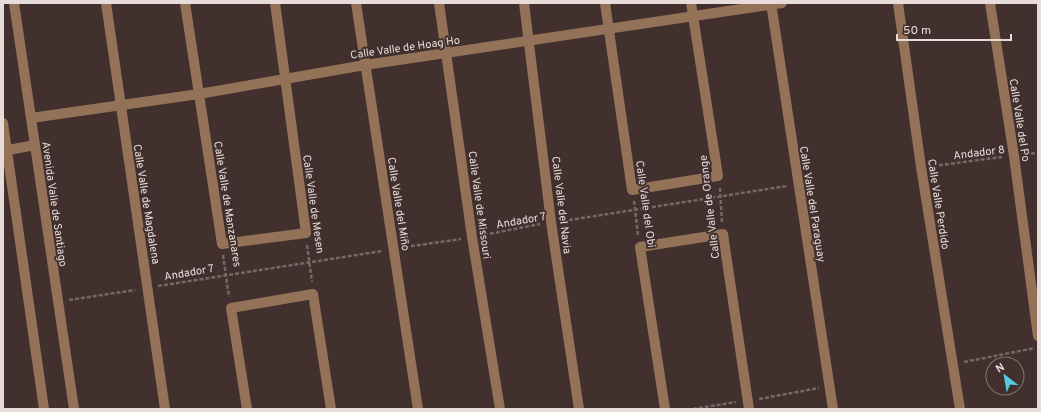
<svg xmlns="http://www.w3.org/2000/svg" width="1041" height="412" viewBox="0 0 1041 412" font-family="Overpass,sans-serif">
<rect width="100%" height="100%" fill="#41302e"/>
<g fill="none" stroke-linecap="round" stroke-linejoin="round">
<path stroke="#776866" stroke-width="2.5" stroke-dasharray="4 2" stroke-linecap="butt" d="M 1025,154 L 1038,153
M 933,166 L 1002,157
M 720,188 L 722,223
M 634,201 L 638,235
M 563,221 L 787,186
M 484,235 L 540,224
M 307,245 L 312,282
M 405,247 L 461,239
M 223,255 L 229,297
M 158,286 L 382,251
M 69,300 L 135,290
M 964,362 L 1035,348
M 759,399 L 819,388
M 693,409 L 736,402"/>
<path stroke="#937257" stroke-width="10" d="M 14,3 L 74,409
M 106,3 L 165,409
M 185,3 L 222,244 L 306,233 L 275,3
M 356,3 L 418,409
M 439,3 L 472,237 L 500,409
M 524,3 L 551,222 L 579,409
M 605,3 L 632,190 L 718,176 L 691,3
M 771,3 L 833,409
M 898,3 L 921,167 L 960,409
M 990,3 L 1014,156 L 1038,336
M 31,118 L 199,94 L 365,65 L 782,3
M 3,123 L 44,409
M 3,151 L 35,145
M 247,409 L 231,308 L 313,294 L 331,409
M 665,409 L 640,247 L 723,234 L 749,409"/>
</g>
<g text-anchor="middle" stroke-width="4" stroke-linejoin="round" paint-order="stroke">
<g font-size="11" fill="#e7dcda" stroke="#41302e">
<text transform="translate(405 47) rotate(-8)" y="4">Calle Valle de Hoag Ho</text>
<text transform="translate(1020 120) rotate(81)" y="4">Calle Valle del Po</text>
<text transform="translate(979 152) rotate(-7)" y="4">Andador 8</text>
<text transform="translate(55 204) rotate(82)" y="4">Avenida Valle de Santiago</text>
<text transform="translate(147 204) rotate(81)" y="4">Calle Valle de Magdalena</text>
<text transform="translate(228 204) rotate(81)" y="4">Calle Valle de Manzanares</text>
<text transform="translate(314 204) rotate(82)" y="4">Calle Valle de Mesen</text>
<text transform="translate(399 204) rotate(81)" y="4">Calle Valle del Miño</text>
<text transform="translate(646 204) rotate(82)" y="4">Calle Valle del Obi</text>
<text transform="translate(813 204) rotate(81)" y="4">Calle Valle del Paraguay</text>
<text transform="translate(939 204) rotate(81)" y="4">Calle Valle Perdido</text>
<text transform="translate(480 205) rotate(82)" y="4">Calle Valle de Missouri</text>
<text transform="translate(562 205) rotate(83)" y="4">Calle Valle del Navia</text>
<text transform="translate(709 207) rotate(-97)" y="4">Calle Valle de Orange</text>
<text transform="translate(521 220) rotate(-10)" y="4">Andador 7</text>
<text transform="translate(189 272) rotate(-10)" y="4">Andador 7</text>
</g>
</g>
<rect width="1041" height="412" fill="none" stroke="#e7dcda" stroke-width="8"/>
<g transform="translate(1005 376) rotate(329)"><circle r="19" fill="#41302e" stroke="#837573"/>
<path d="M0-3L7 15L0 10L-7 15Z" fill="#58c9e3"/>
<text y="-6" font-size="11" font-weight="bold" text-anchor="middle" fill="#e7dcda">N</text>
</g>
<path d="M897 34v6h114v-6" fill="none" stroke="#e7dcda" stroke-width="2"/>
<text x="903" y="34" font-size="12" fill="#e7dcda" stroke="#41302e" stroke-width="3" paint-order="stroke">50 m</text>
</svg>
